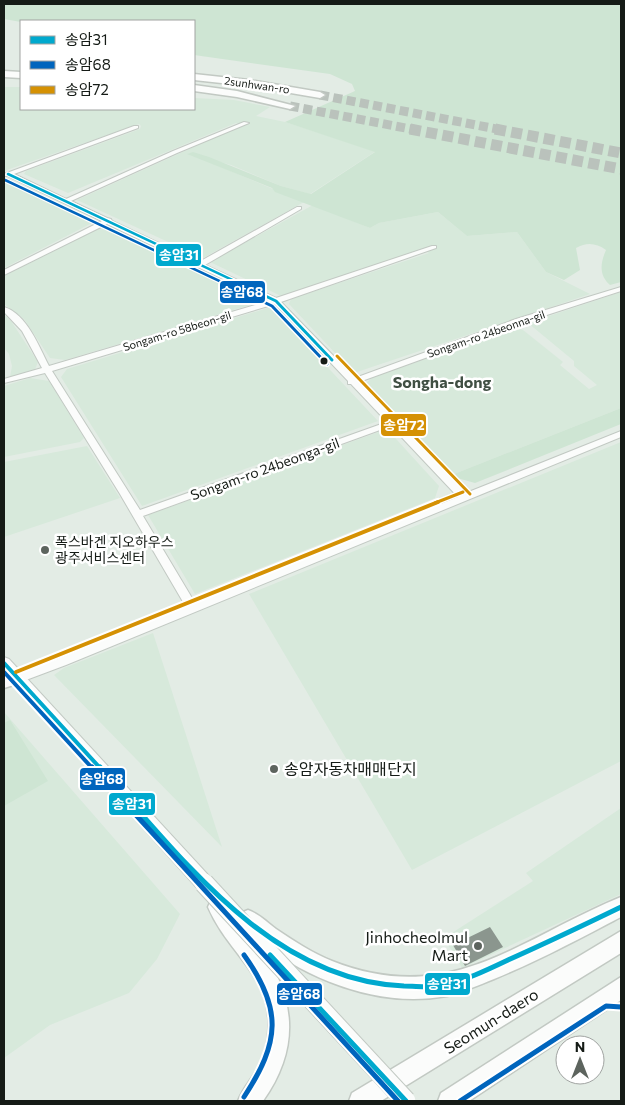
<svg xmlns="http://www.w3.org/2000/svg" width="625" height="1105" viewBox="0 0 625 1105" font-family="Commissioner,'Noto Sans KR',sans-serif">
<rect width="100%" height="100%" fill="#e3ece5"/>
<path fill="#d7e9db" d="M 4,87 L 21,87 L 21,109 L 194,109 L 194,98 L 234,100 L 270,107 L 256,116 L 285,122 L 376,151 L 310,194 L 281,186 L 231,165 L 188,153 L 304,202 L 203,258 L 77,200 L 242,125 L 236,123 L 68,193 L 24,174 L 26,171 L 140,129 L 141,126 L 139,124 L 4,171 Z
M 11,180 L 96,221 L 4,268 L 4,181 Z
M 313,205 L 370,228 L 379,223 L 438,212 L 467,236 L 517,232 L 546,272 L 590,294 L 354,373 L 289,304 L 291,299 L 429,253 L 423,249 L 281,296 L 210,262 Z
M 105,225 L 246,294 L 262,300 L 260,302 L 65,360 L 50,358 L 24,319 L 4,304 L 4,276 Z
M 621,292 L 621,408 L 454,474 L 366,383 L 373,377 L 516,328 L 523,330 L 563,362 L 560,365 L 589,389 L 597,385 L 574,366 L 574,361 L 528,323 Z
M 271,307 L 378,421 L 142,506 L 61,377 L 67,369 Z
M 4,314 L 11,321 L 38,362 L 34,372 L 10,377 L 12,366 L 9,354 L 4,348 Z
M 30,378 L 49,381 L 84,438 L 80,442 L 4,457 L 4,386 Z
M 387,429 L 439,486 L 435,498 L 195,594 L 148,515 Z
M 621,442 L 621,761 L 412,870 L 249,594 Z
M 87,446 L 120,498 L 4,537 L 4,462 Z
M 153,633 L 187,738 L 222,847 L 54,675 L 64,668 Z
M 4,712 L 180,914 L 157,959 L 129,993 L 50,1025 L 4,1058 Z
M 621,808 L 621,894 L 462,968 L 444,938 L 533,881 L 526,873 Z"/>
<path fill="#cee5d3" d="M 4,4 L 621,4 L 621,282 L 610,285 C 599,275 600,264 606,250 C 596,243 587,242 576,248 L 580,270 L 564,280 L 546,272 L 517,232 L 467,236 L 438,212 L 379,223 L 370,228 L 275,192 L 272,188 L 187,154 L 193,152 L 209,157 L 281,186 L 311,194 L 375,152 L 285,122 L 355,91 L 352,84 L 330,74 L 194,55 L 194,21 L 21,22 L 4,19 Z
M 621,408 L 621,424 L 485,479 L 475,483 L 457,478 L 454,474 Z
M 10,720 L 48,781 L 4,806 L 4,723 Z"/>
<path fill="#8b968e" d="M 490,927 L 503,947 L 465,966 L 453,945 Z"/>
<g fill="none" stroke-linecap="round" stroke-linejoin="round">
<path stroke="#bac2bc" stroke-width="9" stroke-dasharray="9 4.5" stroke-linecap="butt" d="M 320,95 L 502,130
M 290,106 L 416,130"/>
<path stroke="#bac2bc" stroke-width="11" stroke-dasharray="11 5.5" stroke-linecap="butt" d="M 410,129 L 621,169
M 495,129 L 621,153"/>
<g stroke="#c2c9c3" stroke-width="2">
<path id="minor" d="M 244,122 L 249,123 L 177,153 L 71,201 L 107,218 L 111,219 L 112,221 L 199,262 L 297,207 L 301,207 L 301,209 L 205,265 L 276,298 L 432,246 L 436,246 L 436,248 L 281,302 L 355,378 L 516,319 L 621,287 L 621,291 L 522,323 L 359,382 L 466,493 L 621,431 L 621,437 L 66,665 L 18,683 L 14,681 L 12,678 L 14,675 L 58,659 L 186,607 L 120,494 L 45,373 L 4,383 L 4,379 L 42,368 L 22,331 L 4,312 L 4,307 C 27,314 39,347 49,366 L 269,301 L 107,224 L 4,275 L 4,270 L 102,221 L 8,176 L 4,176 L 4,174 L 134,126 L 138,126 L 138,128 L 14,174 L 66,199 L 173,151 ZM 275,304 L 348,381 L 348,384 L 351,384 L 387,422 L 140,510 L 52,371 ZM 391,426 L 458,497 L 195,603 L 143,516 Z"/>
</g>
<g stroke="#c2c9c3" stroke-width="3">
<path id="tertiary" d="M 18,672 L 23,674 L 25,678 L 23,682 L 4,688 L 4,676 Z"/>
</g>
<g stroke="#c2c9c3" stroke-width="2">
<path id="secondary" d="M 4,657 L 9,659 L 210,877 L 213,883 L 210,889 L 204,892 L 198,889 L 4,673 Z"/>
</g>
<g stroke="#c2c9c3" stroke-width="3">
<path id="primary" d="M 218,897 L 225,900 L 238,919 L 241,913 L 248,910 C 259,914 267,922 276,929 C 294,941 312,953 332,961 C 451,1008 518,939 621,897 L 621,917 C 579,939 538,961 494,979 C 479,985 463,992 447,996 C 378,1009 305,979 252,936 C 294,990 304,1043 263,1101 L 238,1101 C 244,1085 259,1072 264,1055 C 285,982 231,961 208,907 L 211,900 Z
M 621,931 L 621,953 L 381,1101 L 349,1101 L 352,1093 Z
M 621,977 L 621,1000 L 469,1101 L 438,1101 L 441,1093 Z"/>
</g>
<g stroke="#c2c9c3" stroke-width="3">
<path id="trunk" d="M 4,71 L 21,72 L 21,78 L 4,77 Z
M 194,74 L 249,80 L 320,92 L 325,95 L 320,98 L 249,86 L 194,80 Z
M 194,85 L 237,91 L 295,106 L 290,109 L 237,97 L 194,91 Z"/>
</g>
<use href="#minor" fill="#fbfcfb" fill-rule="evenodd"/>
<use href="#tertiary" fill="#fbfcfb" fill-rule="evenodd"/>
<use href="#secondary" fill="#fbfcfb" fill-rule="evenodd"/>
<use href="#primary" fill="#fbfcfb" fill-rule="evenodd"/>
<use href="#trunk" fill="#fbfcfb" fill-rule="evenodd"/>
<g stroke="#c2c9c3" stroke-width="21" stroke-linecap="butt">
<path id="secondary-bridge" d="M 204,883 L 406,1101"/>
</g>
<use href="#secondary-bridge" stroke="#fbfcfb" stroke-width="19"/>
<g stroke="#fff" stroke-width="5">
<path id="bus-1-far3" d="M 8,174 L 262,294"/>
</g>
<g stroke="#fff" stroke-width="6">
<path id="bus-1-far2" d="M 259,293 L 276,301 L 332,360"/>
</g>
<g stroke="#fff" stroke-width="8">
<path id="bus-1-far1" d="M 4,663 L 101,769"/>
</g>
<g stroke="#fff" stroke-width="9">
<path id="bus-1" d="M 100,767 C 181,857 271,981 404,986 C 416,986 429,988 441,986 C 464,981 487,970 508,960 C 546,943 584,925 621,907
M 270,955 L 406,1101"/>
</g>
<g stroke="#fff" stroke-width="5">
<path id="bus-2-far3" d="M 5,180 L 247,294"/>
</g>
<g stroke="#fff" stroke-width="6">
<path id="bus-2-far2" d="M 245,293 L 272,306 L 327,364"/>
</g>
<g stroke="#fff" stroke-width="8">
<path id="bus-2-far1" d="M 4,672 L 93,769"/>
</g>
<g stroke="#fff" stroke-width="9">
<path id="bus-2" d="M 92,767 L 398,1101
M 244,955 C 283,1009 280,1042 244,1097
M 460,1101 L 606,1006 L 621,1007"/>
</g>
<g stroke="#fff" stroke-width="6">
<path id="bus-3-far1" d="M 337,356 L 470,494
M 435,503 L 463,492"/>
</g>
<g stroke="#fff" stroke-width="8">
<path id="bus-3" d="M 16,672 L 438,502"/>
</g>
<use href="#bus-1-far3" stroke="#00a9ce" stroke-width="2.5"/>
<use href="#bus-1-far2" stroke="#00a9ce" stroke-width="3"/>
<use href="#bus-1-far1" stroke="#00a9ce" stroke-width="4"/>
<use href="#bus-1" stroke="#00a9ce" stroke-width="5"/>
<use href="#bus-2-far3" stroke="#0065bd" stroke-width="2.5"/>
<use href="#bus-2-far2" stroke="#0065bd" stroke-width="3"/>
<use href="#bus-2-far1" stroke="#0065bd" stroke-width="4"/>
<use href="#bus-2" stroke="#0065bd" stroke-width="5"/>
<use href="#bus-3-far1" stroke="#d59103" stroke-width="3"/>
<use href="#bus-3" stroke="#d59103" stroke-width="4"/>
</g>
<circle fill="#151b16" stroke="#fff" stroke-width="2" cx="324" cy="361" r="4.5"/>
<g fill="#5d645e" stroke="#fff" stroke-width="2">
<circle cx="45" cy="550" r="5"/>
<circle cx="274" cy="769" r="5"/>
<circle cx="478" cy="946" r="5"/>
</g>
<g text-anchor="middle" stroke-width="5" stroke-linejoin="round" paint-order="stroke">
<g font-size="11" fill="#151b16" stroke="#fff">
<text transform="translate(257 85) rotate(8)" y="4">2sunhwan-ro</text>
<text transform="translate(177 331) rotate(-17)" y="4">Songam-ro 58beon-gil</text>
<text transform="translate(486 334) rotate(-19)" y="4">Songam-ro 24beonna-gil</text>
</g>
<g font-size="14" fill="#151b16" stroke="#fff">
<text transform="translate(265 469) rotate(-20)" y="5">Songam-ro 24beonga-gil</text>
</g>
<g font-size="14" fill="#151b16" stroke="#fff" text-anchor="start">
<text x="55" y="547">폭스바겐 지오하우스<tspan x="55" dy="16">광주서비스센터</tspan></text>
</g>
<g font-size="16" font-weight="bold" fill="#404f43" stroke="#fff">
<text x="442" y="388">Songha-dong</text>
</g>
<g font-size="16" fill="#151b16" stroke="#fff" text-anchor="start">
<text x="284" y="775">송암자동차매매단지</text>
<text x="468" y="943" text-anchor="end">Jinhocheolmul<tspan x="468" dy="18">Mart</tspan></text>
</g>
<g font-size="16" fill="#151b16" stroke="#fff">
<text transform="translate(491 1021) rotate(-32)" y="6">Seomun-daero</text>
</g>
</g>
<g stroke="#fff" stroke-width="2">
<rect x="155" y="243" width="47" height="24" rx="5" fill="#00a9ce"/>
<rect x="219" y="280" width="47" height="24" rx="5" fill="#0065bd"/>
<rect x="380" y="413" width="47" height="24" rx="5" fill="#d59103"/>
<rect x="79" y="767" width="47" height="24" rx="5" fill="#0065bd"/>
<rect x="108" y="792" width="48" height="24" rx="5" fill="#00a9ce"/>
<rect x="424" y="972" width="47" height="24" rx="5" fill="#00a9ce"/>
<rect x="276" y="982" width="47" height="24" rx="5" fill="#0065bd"/>
</g>
<g font-size="14" text-anchor="middle" font-weight="bold" fill="#fff">
<text x="179" y="260">송암31</text>
<text x="242" y="297">송암68</text>
<text x="404" y="430">송암72</text>
<text x="102" y="784">송암68</text>
<text x="132" y="809">송암31</text>
<text x="447" y="989">송암31</text>
<text x="299" y="999">송암68</text>
</g>
<rect width="625" height="1105" fill="none" stroke="#151b16" stroke-width="10"/>
<rect x="20" y="20" width="175" height="90" fill="#ffffff" stroke="#a1a4a2"/>
<rect x="30" y="36" width="25" height="8" fill="#00a9ce" stroke="#a1a4a2"/>
<text x="65" y="45" font-size="15" fill="#151b16">송암31</text>
<rect x="30" y="61" width="25" height="8" fill="#0065bd" stroke="#a1a4a2"/>
<text x="65" y="70" font-size="15" fill="#151b16">송암68</text>
<rect x="30" y="86" width="25" height="8" fill="#d59103" stroke="#a1a4a2"/>
<text x="65" y="95" font-size="15" fill="#151b16">송암72</text>
<g transform="translate(580 1060)"><circle r="24" fill="#ffffff" stroke="#a1a4a2"/>
<path d="M0-4L9 19L0 12L-9 19Z" fill="#5d645e"/>
<text y="-8" font-size="14" font-weight="bold" text-anchor="middle" fill="#151b16">N</text>
</g>
</svg>
